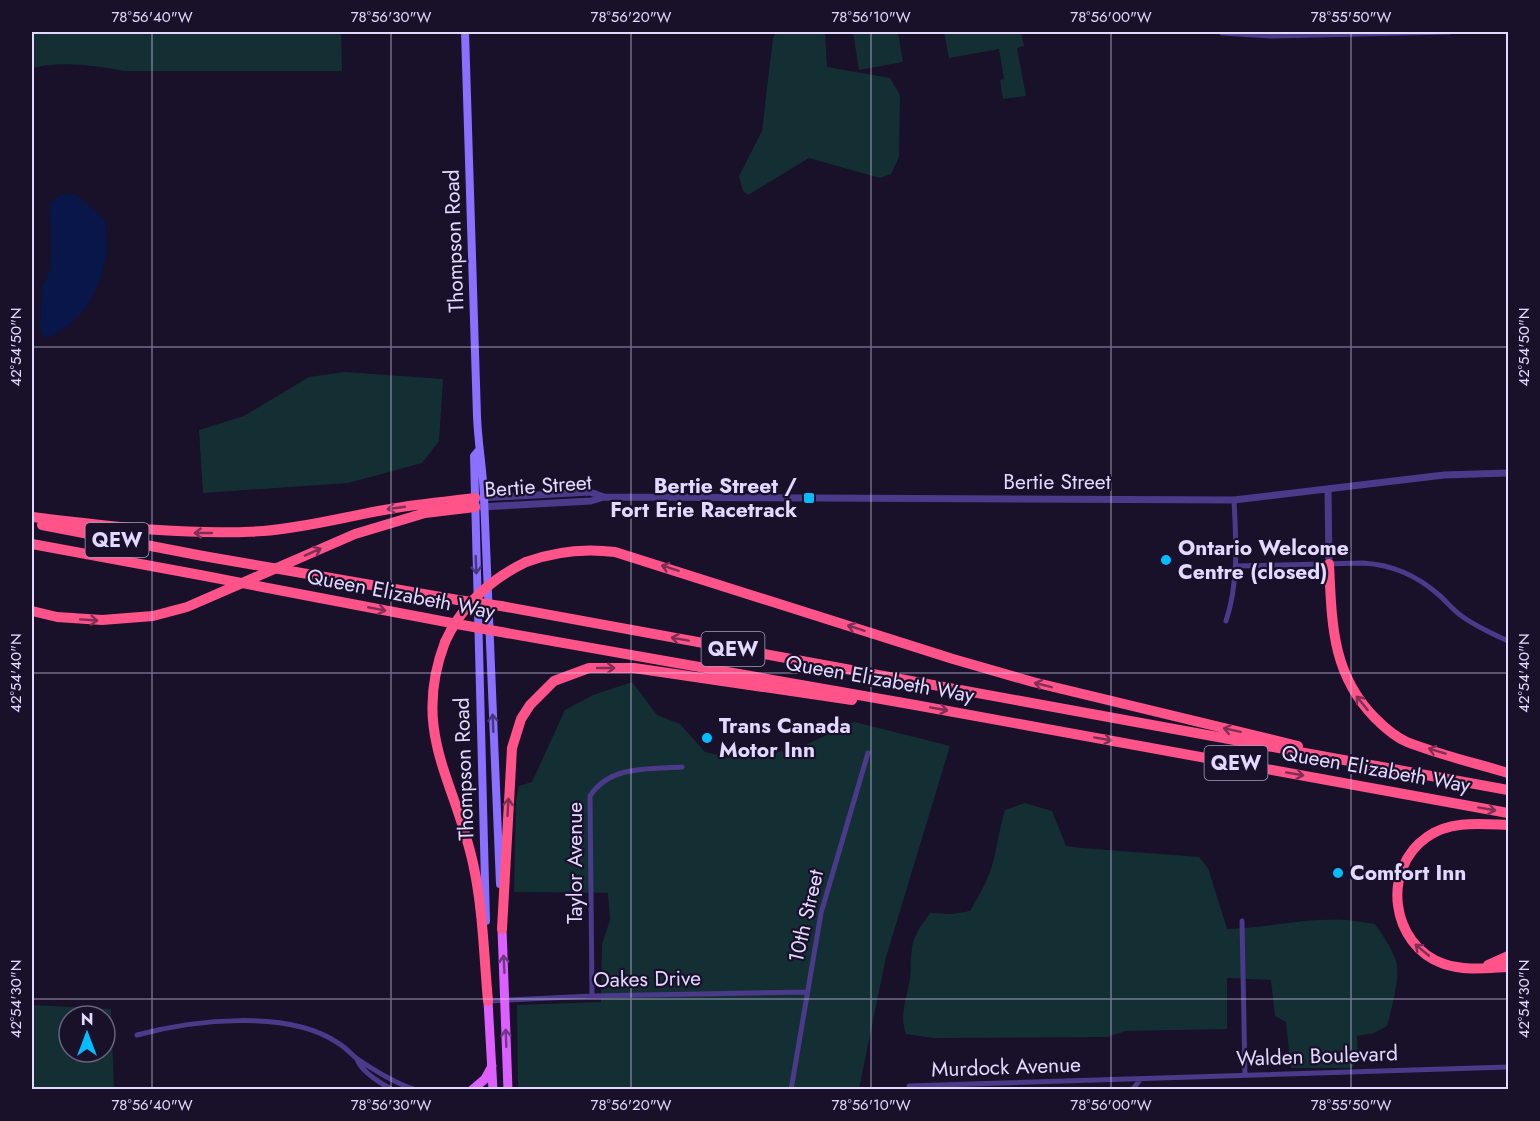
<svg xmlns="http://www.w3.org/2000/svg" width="1540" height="1121" viewBox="0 0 1540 1121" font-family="Jost,sans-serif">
<rect width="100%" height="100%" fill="#19102a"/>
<path fill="#132f34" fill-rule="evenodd" d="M 32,32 L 341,32 L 342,71 L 124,71 C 92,65 63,61 32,68 Z
M 776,32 L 825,32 L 827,67 L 890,78 L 900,95 L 899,157 L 891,174 L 880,178 L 809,158 L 748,195 L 743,191 L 739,176 L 762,131 L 773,38 Z
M 853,32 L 904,32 L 898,33 L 903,62 L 859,70 Z
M 944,32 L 1021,32 L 1024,46 L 1017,48 L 1026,96 L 1003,99 L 1000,80 L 1004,79 L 999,49 L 949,58 Z
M 345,372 L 443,379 L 439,441 L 422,463 L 348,483 L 203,493 L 199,430 L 244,416 L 309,377 Z
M 632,682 L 657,715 L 680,724 L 705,752 L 727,757 L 795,750 L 854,722 L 950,746 L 886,957 L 859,1089 L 518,1089 L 517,1005 L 601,1002 L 602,944 L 610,920 L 608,893 L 514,892 L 516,799 L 519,786 L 532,782 L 565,710 L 593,695 Z
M 1025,803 L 1052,811 L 1066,846 L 1081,848 L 1199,857 L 1208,868 L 1227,929 C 1266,928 1310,917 1348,920 C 1357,921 1366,923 1375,924 C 1383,936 1392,948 1396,961 C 1401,975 1391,1011 1387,1026 L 1374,1033 L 1357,1036 L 1358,1060 L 1352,1068 L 1291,1068 L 1286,1022 L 1275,1016 L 1271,980 L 1227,978 L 1227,1029 L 1126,1031 L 1107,1037 L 934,1038 L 906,1034 C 899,1015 907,997 910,979 C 912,963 909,947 917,933 C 920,926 926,920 930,913 L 953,914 L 970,911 C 978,897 986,884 991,869 C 997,850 999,829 1005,810 Z
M 32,1005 L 111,1009 L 114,1089 L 32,1089 ZM 69,1016 L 105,1016 L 105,1052 L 69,1052 Z"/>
<path fill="#091649" d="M 60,194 L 76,195 L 95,211 L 106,223 C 106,234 108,245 106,256 C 99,294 81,324 45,339 L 40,328 L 42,287 L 50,270 L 51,257 L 50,204 Z"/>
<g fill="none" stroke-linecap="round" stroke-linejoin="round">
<path stroke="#4a3a89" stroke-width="5" d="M 1222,33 L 1271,36 L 1450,32
M 1236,566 L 1363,563 C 1393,565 1416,575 1439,595 C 1447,602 1454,611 1463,617 C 1477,627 1493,634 1508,641
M 1226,621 C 1239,582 1236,540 1234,500
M 1242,921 L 1245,1075
M 592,996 L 590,796 C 610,765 650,769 682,767
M 488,1001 L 592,996 L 806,992
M 137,1035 C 193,1020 288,1009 338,1043 C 345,1047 350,1053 356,1058 C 375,1071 394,1083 416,1090
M 357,1059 C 361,1072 380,1083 393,1090
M 909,1086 L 1508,1067
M 791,1090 L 821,913 L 868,753
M 1132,1090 L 1140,1080"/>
<path stroke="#4a3a89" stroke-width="7" d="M 1328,489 L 1329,564
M 479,498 L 590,492 L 604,497
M 480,507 L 591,501 L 604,497 L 1234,500 L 1444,475 L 1508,473"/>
<path stroke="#8b6fff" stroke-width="8" d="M 465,32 L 477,416 C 478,444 483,469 484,497 L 500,884
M 479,450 L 474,456 L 486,921"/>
<path stroke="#de5fff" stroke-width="9" d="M 502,929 L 508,1090
M 488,1001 L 493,1090
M 472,1090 L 485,1079 L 492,1066"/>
<path stroke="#ff5389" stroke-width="10" d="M 32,517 C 109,526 185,536 263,531 C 304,528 344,517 384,510 C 414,504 445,502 475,498
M 42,525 L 203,556
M 32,544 L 200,575
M 526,562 C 556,551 583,548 615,552 L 953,659 L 1033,682 L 1298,746
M 1329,564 C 1332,622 1331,673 1375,718 C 1384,727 1395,737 1407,742 C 1440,755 1475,763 1508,773
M 325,577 L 458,600
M 320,598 L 457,624
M 501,606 L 1508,790
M 32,611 L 57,617 L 102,620 L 153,616 L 187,607 L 355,534 L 425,513 L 475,507
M 501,632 L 915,705 L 1508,813
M 445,642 C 410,734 457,783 474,868 C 483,911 484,957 488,1001
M 1508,825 C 1482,824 1450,820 1427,837 C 1381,869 1390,945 1444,964 C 1465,971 1487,968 1508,967
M 502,929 L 512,748 L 521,719 L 530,705 L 554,681 L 589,668 L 634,668 L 852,700
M 1488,965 L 1508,956"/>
<path stroke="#ff5389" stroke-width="10" d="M 203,556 L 325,577
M 200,575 L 320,598
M 458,600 L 501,606
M 457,624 L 501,632
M 445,642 C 462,605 489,580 526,562"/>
</g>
<defs><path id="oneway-shaft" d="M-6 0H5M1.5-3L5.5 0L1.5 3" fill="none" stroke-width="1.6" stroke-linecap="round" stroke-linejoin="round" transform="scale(1.5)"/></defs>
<g stroke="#802e55">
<use href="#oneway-shaft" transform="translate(396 508) rotate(172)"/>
<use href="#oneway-shaft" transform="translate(203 533) rotate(180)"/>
<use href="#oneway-shaft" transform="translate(313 552) rotate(-24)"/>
<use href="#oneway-shaft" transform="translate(670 568) rotate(-162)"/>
<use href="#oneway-shaft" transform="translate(377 609) rotate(11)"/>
<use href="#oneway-shaft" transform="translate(89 620) rotate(4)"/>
<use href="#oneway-shaft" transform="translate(856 628) rotate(-162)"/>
<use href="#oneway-shaft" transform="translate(680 639) rotate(-170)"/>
<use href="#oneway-shaft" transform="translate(606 668)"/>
<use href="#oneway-shaft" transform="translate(1043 685) rotate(-166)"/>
<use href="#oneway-shaft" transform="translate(1362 703) rotate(-129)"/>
<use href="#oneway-shaft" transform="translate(939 709) rotate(10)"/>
<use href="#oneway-shaft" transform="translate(1232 730) rotate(-168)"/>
<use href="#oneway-shaft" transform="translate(1103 739) rotate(10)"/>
<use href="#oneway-shaft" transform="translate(1437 751) rotate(-163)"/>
<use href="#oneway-shaft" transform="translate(1295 774) rotate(10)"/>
<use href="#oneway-shaft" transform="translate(508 807) rotate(-87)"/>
<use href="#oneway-shaft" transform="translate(1487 809) rotate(10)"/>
<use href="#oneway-shaft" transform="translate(1422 950) rotate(-140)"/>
</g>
<g stroke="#47367f">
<use href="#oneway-shaft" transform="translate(476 565) rotate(88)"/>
<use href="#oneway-shaft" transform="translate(493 723) rotate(-92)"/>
</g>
<g stroke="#72348a">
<use href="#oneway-shaft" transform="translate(504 964) rotate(-93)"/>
<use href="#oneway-shaft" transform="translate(506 1038) rotate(-92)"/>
</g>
<path fill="none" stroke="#e3d8ff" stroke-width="1.5" stroke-opacity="0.45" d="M 152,32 L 152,1090M 391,32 L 391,1090M 631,32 L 631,1090M 871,32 L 871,1090M 1111,32 L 1111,1090M 1351,32 L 1351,1090M 32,347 L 1508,347M 32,673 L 1508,673M 32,999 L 1508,999"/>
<g fill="#04bcff" stroke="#19102a" stroke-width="2">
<rect x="803" y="492" width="12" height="12" rx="3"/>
<circle cx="1166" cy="560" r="6"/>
<circle cx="707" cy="738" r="6"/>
<circle cx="1338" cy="873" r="6"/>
</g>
<g text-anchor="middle" stroke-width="4.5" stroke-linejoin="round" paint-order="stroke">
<g fill="#19102a" stroke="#a69cbf" stroke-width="1.5">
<rect x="85.5" y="523" width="63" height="34" rx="4.5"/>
<rect x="701.5" y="632" width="63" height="34" rx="4.5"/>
<rect x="1204.5" y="746" width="63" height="34" rx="4.5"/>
</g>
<g font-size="20" font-weight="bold" fill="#e3d8ff">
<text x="117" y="547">QEW</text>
<text x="733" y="656">QEW</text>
<text x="1236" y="770">QEW</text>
</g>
<g font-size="21" fill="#e3d8ff" stroke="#19102a">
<text transform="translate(454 241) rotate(-92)" y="7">Thompson Road</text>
<text x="1057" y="489">Bertie Street</text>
<text transform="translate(538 486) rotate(-4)" y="7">Bertie Street</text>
<text transform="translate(401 594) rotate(11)" y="7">Queen Elizabeth Way</text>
<text transform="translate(880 679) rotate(10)" y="7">Queen Elizabeth Way</text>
<text transform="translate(464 769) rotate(-92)" y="7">Thompson Road</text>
<text transform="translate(1376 769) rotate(10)" y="7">Queen Elizabeth Way</text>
<text transform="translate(575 863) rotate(-90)" y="7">Taylor Avenue</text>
<text transform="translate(806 916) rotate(-77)" y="7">10th Street</text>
<text transform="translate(647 979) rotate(-1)" y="7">Oakes Drive</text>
<text transform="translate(1317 1056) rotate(-2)" y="7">Walden Boulevard</text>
<text transform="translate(1006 1067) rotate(-2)" y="7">Murdock Avenue</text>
</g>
<g font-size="21" font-weight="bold" fill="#e3d8ff" stroke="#19102a" text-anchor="start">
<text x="797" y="493" text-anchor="end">Bertie Street /<tspan x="797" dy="24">Fort Erie Racetrack</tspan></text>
<text x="1178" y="555">Ontario Welcome<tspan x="1178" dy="24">Centre (closed)</tspan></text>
<text x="719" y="733">Trans Canada<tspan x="719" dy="24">Motor Inn</tspan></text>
<text x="1350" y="880">Comfort Inn</text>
</g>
</g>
<rect width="1540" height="1121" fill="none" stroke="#19102a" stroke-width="66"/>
<g transform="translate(87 1034)"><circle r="28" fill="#19102a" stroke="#6a607f" stroke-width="1.5"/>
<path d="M0-4.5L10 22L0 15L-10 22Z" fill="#04bcff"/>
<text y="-9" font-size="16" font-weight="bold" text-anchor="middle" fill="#e3d8ff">N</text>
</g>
<rect x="33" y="33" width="1474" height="1055" fill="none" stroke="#e3d8ff" stroke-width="2"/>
<g font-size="15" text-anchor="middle" fill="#e3d8ff">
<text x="152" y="22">78°56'40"W</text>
<text x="391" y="22">78°56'30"W</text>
<text x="631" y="22">78°56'20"W</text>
<text x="871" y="22">78°56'10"W</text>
<text x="1111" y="22">78°56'00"W</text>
<text x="1351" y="22">78°55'50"W</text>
<text transform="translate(16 347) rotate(-90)" y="5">42°54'50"N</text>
<text transform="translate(1524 347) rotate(-90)" y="5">42°54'50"N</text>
<text transform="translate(16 673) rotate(-90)" y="5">42°54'40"N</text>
<text transform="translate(1524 673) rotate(-90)" y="5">42°54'40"N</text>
<text transform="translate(16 999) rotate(-90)" y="5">42°54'30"N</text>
<text transform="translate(1524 999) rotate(-90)" y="5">42°54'30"N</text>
<text x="152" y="1110">78°56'40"W</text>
<text x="391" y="1110">78°56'30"W</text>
<text x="631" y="1110">78°56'20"W</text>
<text x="871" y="1110">78°56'10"W</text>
<text x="1111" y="1110">78°56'00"W</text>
<text x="1351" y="1110">78°55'50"W</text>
</g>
</svg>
